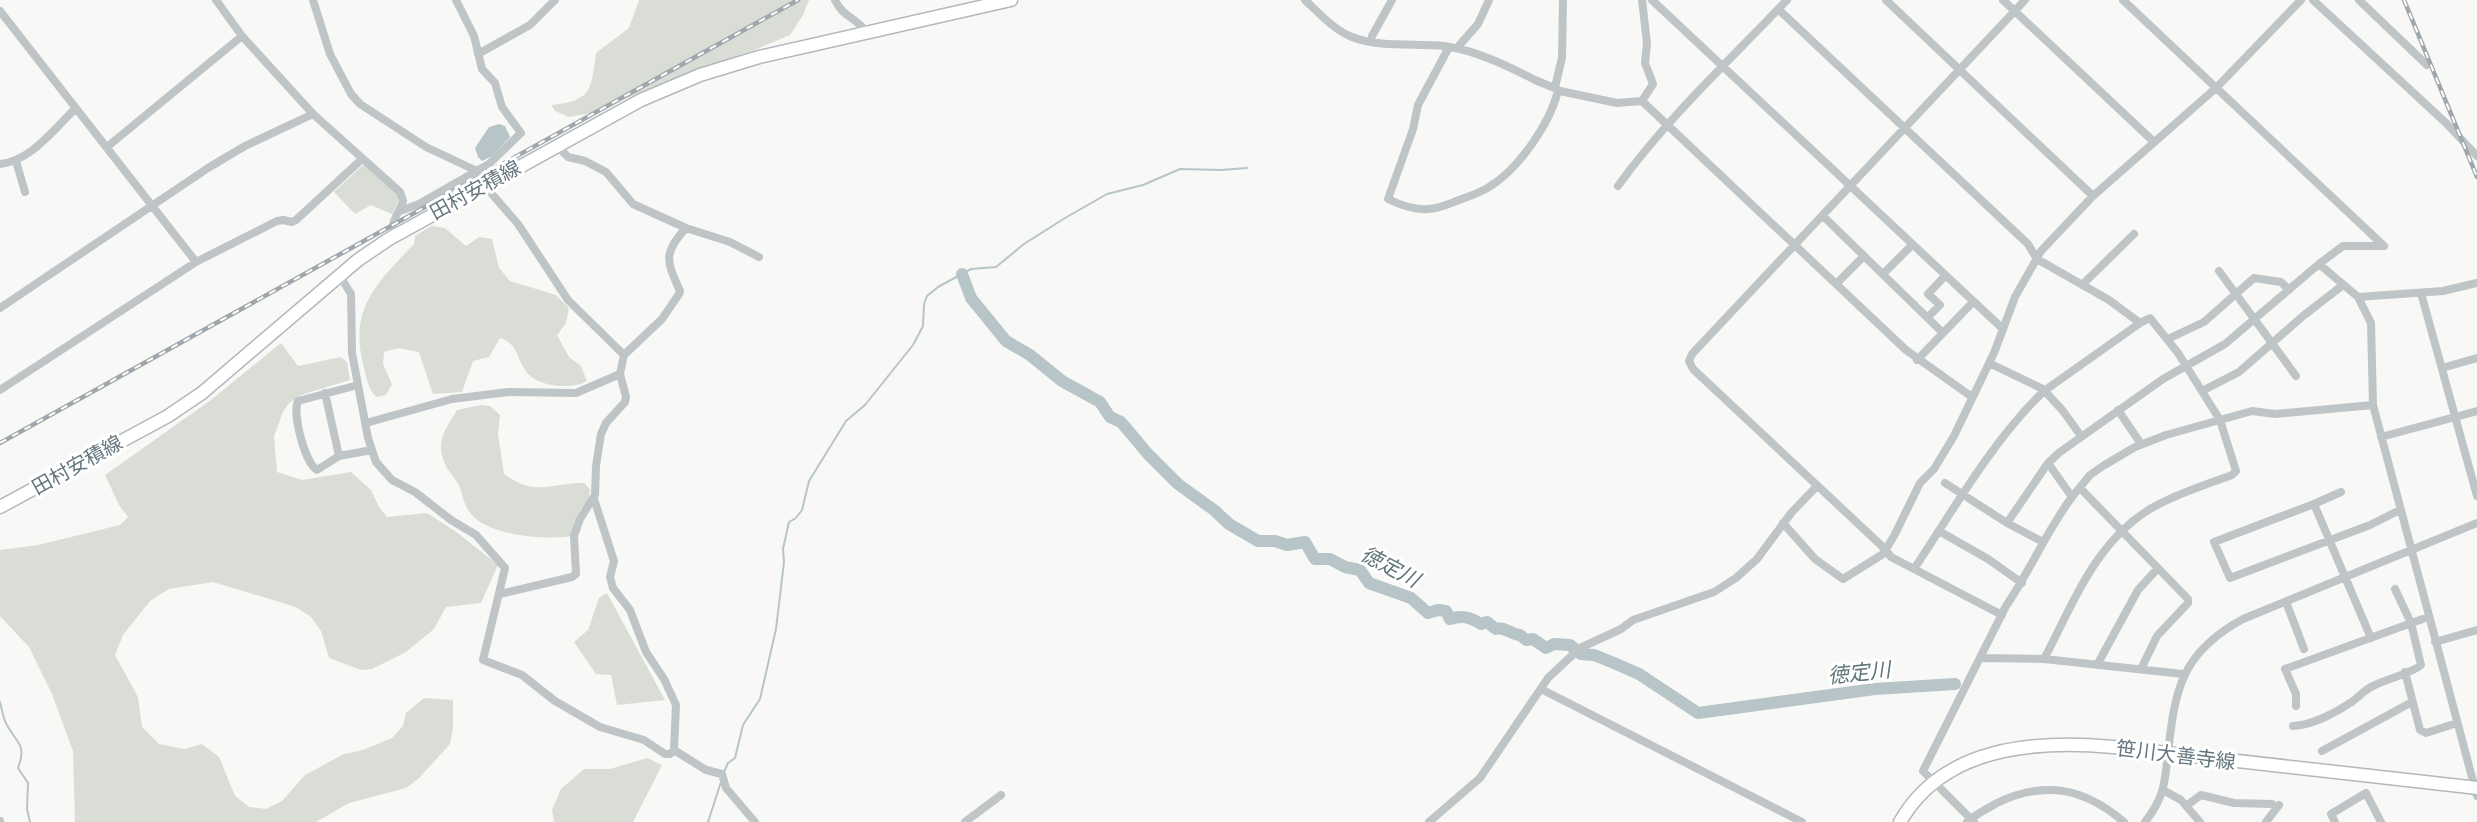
<svg xmlns="http://www.w3.org/2000/svg" width="2477" height="822" viewBox="0 0 2477 822" font-family="'Fira Sans Condensed','Noto Sans JP',sans-serif">
<rect width="100%" height="100%" fill="#f8f8f6"/>
<path fill="#d9ddd5" d="M 639,0 L 809,0 L 803,15 L 790,35 L 754,50 L 692,71 L 591,113 L 569,117 L 555,111 L 551,105 C 592,101 591,90 596,53 L 629,28 Z
M 363,165 L 366,165 L 398,193 L 398,202 L 392,214 L 371,205 L 355,214 L 334,192 Z
M 431,226 L 445,228 L 466,246 L 479,237 L 492,239 L 499,268 L 510,281 L 556,295 L 569,308 L 566,323 L 557,335 L 569,357 L 581,366 L 587,381 C 577,386 570,386 559,386 C 509,381 528,346 500,338 L 489,357 L 473,361 L 462,392 L 433,394 L 419,352 L 398,348 L 384,352 L 383,364 L 392,384 L 386,395 L 376,397 C 368,388 367,379 364,368 C 348,309 376,284 414,244 L 415,236 Z
M 281,343 L 298,366 L 341,357 L 347,362 L 350,380 L 301,395 L 289,403 L 283,412 L 274,436 L 277,472 L 302,480 L 351,472 L 371,490 L 379,507 L 387,517 L 427,513 L 455,531 L 498,565 L 481,603 L 446,607 L 434,629 L 406,652 L 372,669 L 361,670 L 329,658 L 321,631 L 311,617 L 296,607 L 213,582 L 169,589 L 150,601 L 123,635 L 115,655 L 138,697 L 142,727 L 159,744 L 184,749 L 202,744 L 219,757 L 235,796 L 249,807 L 266,809 L 282,801 L 305,775 L 344,754 L 363,750 L 392,738 L 403,726 L 406,713 L 424,698 L 453,700 L 453,729 L 450,744 L 419,778 L 406,788 L 349,803 L 316,822 L 75,822 L 73,751 L 52,694 L 29,647 L 0,616 L 0,550 L 38,545 L 120,525 L 128,517 L 119,505 L 105,475 L 211,400 Z
M 481,405 L 490,406 L 500,415 L 498,434 L 504,474 C 536,498 551,482 584,483 L 590,489 L 589,499 L 580,510 L 574,536 C 549,540 496,536 476,519 C 465,509 464,501 460,487 C 457,481 451,474 447,468 C 434,442 444,432 457,410 Z
M 607,593 L 665,700 L 617,705 L 611,675 L 596,674 L 574,642 L 588,630 L 599,598 Z
M 647,758 L 662,765 L 633,822 L 554,822 L 552,810 L 561,789 L 584,769 L 610,769 Z"/>
<path fill="#b7c5c8" d="M 499,124 L 505,126 L 510,137 L 492,156 L 482,161 L 478,157 L 475,148 L 489,127 Z"/>
<g fill="none" stroke-linecap="round" stroke-linejoin="round">
<path stroke="#b7c5c8" stroke-width="2" d="M 0,702 C 2,709 3,719 7,725 C 17,744 27,744 18,768 L 28,783 L 27,809 L 30,822
M 723,774 L 728,763 L 735,758 L 743,725 L 760,699 L 776,629 L 784,562 L 783,549 L 789,522 L 796,518 L 802,510 L 809,481 L 846,421 L 865,405 L 913,345 L 923,326 L 924,304 L 927,296 L 938,287 L 971,269 L 996,267 L 1024,244 L 1065,218 L 1107,194 L 1143,185 L 1180,169 L 1221,170 L 1247,168
M 708,822 L 721,782"/>
<path stroke="#b7c5c8" stroke-width="12" d="M 962,274 L 971,298 L 1006,341 L 1030,355 L 1062,381 L 1100,402 L 1110,417 L 1121,422 L 1148,454 L 1178,484 L 1214,510 L 1229,524 L 1258,541 L 1275,541 L 1287,545 L 1305,542 L 1315,559 L 1330,559 L 1345,567 L 1360,570 L 1369,583 L 1411,598 L 1428,613 L 1438,610 L 1446,611 L 1450,619 C 1462,615 1470,617 1481,624 L 1487,622 L 1496,629 C 1504,626 1512,635 1520,635 L 1526,640 L 1533,639 L 1546,648 L 1554,644 L 1570,645 L 1581,654 L 1594,655 L 1614,663 L 1639,674 L 1698,713 L 1875,689 L 1955,684"/>
<g stroke="#b2b8bc" stroke-width="15">
<path id="secondary" d="M 0,507 L 168,416 L 202,393 L 358,260 L 389,239 L 641,100 L 700,75 L 759,57 L 1011,0
M 1900,822 C 1943,746 2036,740 2113,747 L 2469,787"/>
</g>
<path stroke="#bfc4c7" stroke-width="8" d="M 216,0 L 242,36 L 313,114 L 400,192 L 403,201 C 400,212 389,223 394,235
M 313,0 L 330,54 L 351,94 L 360,104 L 426,147 L 477,171
M 835,0 C 843,18 857,17 867,33
M 1305,0 C 1319,13 1334,30 1352,37 C 1380,48 1415,43 1444,46 C 1475,50 1508,66 1535,80 C 1544,84 1552,86 1560,91 L 1617,103 L 1642,101 L 1653,84 L 1645,63 L 1647,43 L 1642,0
M 1652,0 L 2003,329
M 1886,0 L 2093,196
M 2003,0 L 2153,141
M 2123,0 L 2384,246
M 2313,0 L 2446,123 L 2477,156
M 2359,0 L 2427,65
M 1778,9 L 2028,244 L 2037,259 L 2109,300 L 2140,323
M 0,11 L 196,262 L 277,221 L 283,220 L 292,222 L 296,220 L 362,159
M 1371,41 L 1372,36 L 1392,0
M 1449,47 L 1418,105 L 1413,129 L 1388,199 C 1400,205 1415,210 1428,209 C 1439,209 1449,204 1459,200 C 1469,196 1480,193 1489,187 C 1519,169 1550,123 1558,91
M 1457,48 L 1478,24 L 1489,0
M 478,54 L 530,25 L 555,0
M 1555,87 L 1562,58 L 1563,0
M 1642,101 L 1906,350 L 1972,397
M 557,146 L 568,157 L 585,161 L 606,172 L 633,204 L 686,228 L 730,242 L 759,257
M 107,147 L 242,36
M 16,161 L 25,192
M 0,164 C 31,161 54,129 75,109
M 485,186 L 518,224 L 568,300 L 624,355
M 1618,186 C 1666,119 1730,60 1787,0
M 400,211 L 419,204 L 489,164 L 521,133 L 502,107 L 495,83 L 482,69 L 474,36 L 456,0
M 1823,216 L 1943,333
M 2319,264 L 2343,246 L 2384,246
M 2219,271 L 2296,376
M 1883,274 L 1912,245
M 340,276 L 351,294 L 352,353 L 368,438 L 376,462 L 392,480 L 415,492 L 451,520 L 476,535 L 505,568 L 483,660 L 522,675 L 555,701 L 600,727 L 644,740 L 665,754 L 670,754 L 674,750 L 706,770 L 722,774 L 726,788 L 755,822
M 1837,283 L 1864,256
M 2082,285 L 2134,234
M 2421,293 L 2477,496
M 2358,297 L 2443,291 L 2477,283
M 0,308 L 208,168 L 245,146 L 313,114
M 1928,317 L 1940,305 L 1928,294 L 1945,276
M 2168,339 L 2204,322 L 2254,278 L 2281,282 L 2289,290
M 1917,360 L 1973,302
M 1989,363 L 2043,389 L 2063,411 L 2081,436
M 2442,368 L 2477,358
M 358,385 L 298,401 C 292,414 305,463 317,470 L 339,456 L 372,450
M 0,390 L 196,262
M 2202,391 L 2239,372 L 2303,316 L 2343,285
M 325,393 L 339,456
M 2118,410 L 2141,444
M 366,423 L 452,399 L 508,392 L 576,393 L 620,374 L 624,355 L 662,319 L 679,294 L 680,291 C 667,262 662,254 686,228
M 2381,437 L 2477,411
M 2048,463 L 2072,497 L 2090,475 L 2103,466 L 2135,447 L 2166,435 L 2252,411 L 2275,414 L 2373,405
M 1945,483 L 2007,523 L 2043,542
M 2080,488 L 2188,599 L 2188,603 L 2157,636 L 2141,669
M 2341,492 L 2314,504 L 2371,638
M 594,499 L 614,561 L 610,577 L 613,588 L 630,610 L 646,652 L 664,679 L 676,705 L 674,750
M 2314,504 L 2214,542 L 2230,578 L 2370,525 L 2400,510
M 1783,523 L 1815,559 L 1843,579 L 1883,554 L 1894,536 L 1920,483 L 1934,469 L 1954,436 L 1994,353 L 2015,297 L 2041,251 L 2093,196 L 2216,88 L 2301,0
M 2007,523 L 2048,463 L 2060,452 L 2163,379 L 2225,344 L 2319,264 L 2358,297 L 2371,323 L 2373,405 L 2477,796
M 1939,531 L 1988,559 L 2022,583
M 1914,569 C 1954,509 1992,441 2044,391 L 2140,323 L 2150,318 L 2178,353 L 2220,420 L 2236,471 L 2232,475 C 2207,484 2182,492 2159,504 C 2098,535 2074,602 2044,659 L 2183,674
M 500,594 L 572,577 L 576,574 L 574,536 L 580,519 L 595,495 L 596,466 L 601,434 L 606,423 L 625,402 L 626,397 L 620,374
M 2286,602 L 2304,649
M 2002,615 L 1891,557 L 1884,548 L 1693,369 L 1689,361 L 1692,354 L 2025,0
M 2435,642 L 2477,630
M 1982,658 L 2044,659
M 2097,665 L 2138,590 L 2158,568
M 2405,672 L 2420,730 L 2426,733 L 2457,723
M 1541,689 L 1802,822
M 2296,706 L 2296,694 L 2285,669 L 2428,617
M 2293,726 C 2312,725 2335,713 2350,703 C 2358,698 2364,690 2373,686 C 2385,679 2413,673 2421,665 L 2411,623 L 2395,589
M 2322,751 L 2412,702
M 2163,790 L 2181,800 L 2200,822
M 2186,806 L 2201,795 L 2234,803 L 2272,804
M 0,821 L 0,822
M 965,822 L 1001,795
M 1429,822 L 1480,778 L 1548,678 L 1580,648 L 1621,629 L 1633,620 L 1714,592 L 1736,578 L 1757,559 L 1792,512 L 1817,486
M 1967,822 C 1976,814 1985,810 1995,804 C 2043,780 2083,787 2124,822
M 1974,822 L 1923,771 L 2006,606 C 2030,571 2046,532 2072,497
M 2145,822 C 2164,798 2165,783 2168,753 C 2175,688 2182,652 2243,619 L 2477,523
M 2266,822 L 2279,805
M 2335,822 L 2331,814 L 2366,793 L 2381,822"/>
<use href="#secondary" stroke="#fff" stroke-width="12"/>
<g stroke="#9fa7ac" stroke-width="4.5">
<path id="rail" d="M 2404,0 L 2477,177
M 0,443 L 798,0"/>
</g>
<use href="#rail" stroke="#fff" stroke-width="2" stroke-dasharray="7" stroke-linecap="butt"/>
<g stroke="#b2b8bc" stroke-width="15" stroke-linecap="butt">
<path id="secondary-bridge" d="M 2469,787 L 2477,788"/>
</g>
<use href="#secondary-bridge" stroke="#fff" stroke-width="12"/>
</g>
<g text-anchor="middle" stroke-width="6" stroke-linejoin="round" paint-order="stroke">
<g font-size="20" fill="#65767f" stroke="#fff">
<text transform="translate(475 190) rotate(-29)" y="7">田村安積線</text>
<text transform="translate(77 465) rotate(-29)" y="7">田村安積線</text>
<text transform="translate(2176 755) rotate(7)" y="7">笹川大善寺線</text>
</g>
<g font-size="21" font-style="italic" fill="#5f757a" stroke="#fff">
<text transform="translate(1390 567) rotate(28)" y="7">徳定川</text>
<text transform="translate(1859 673) rotate(-6)" y="7">徳定川</text>
</g>
</g>
</svg>
